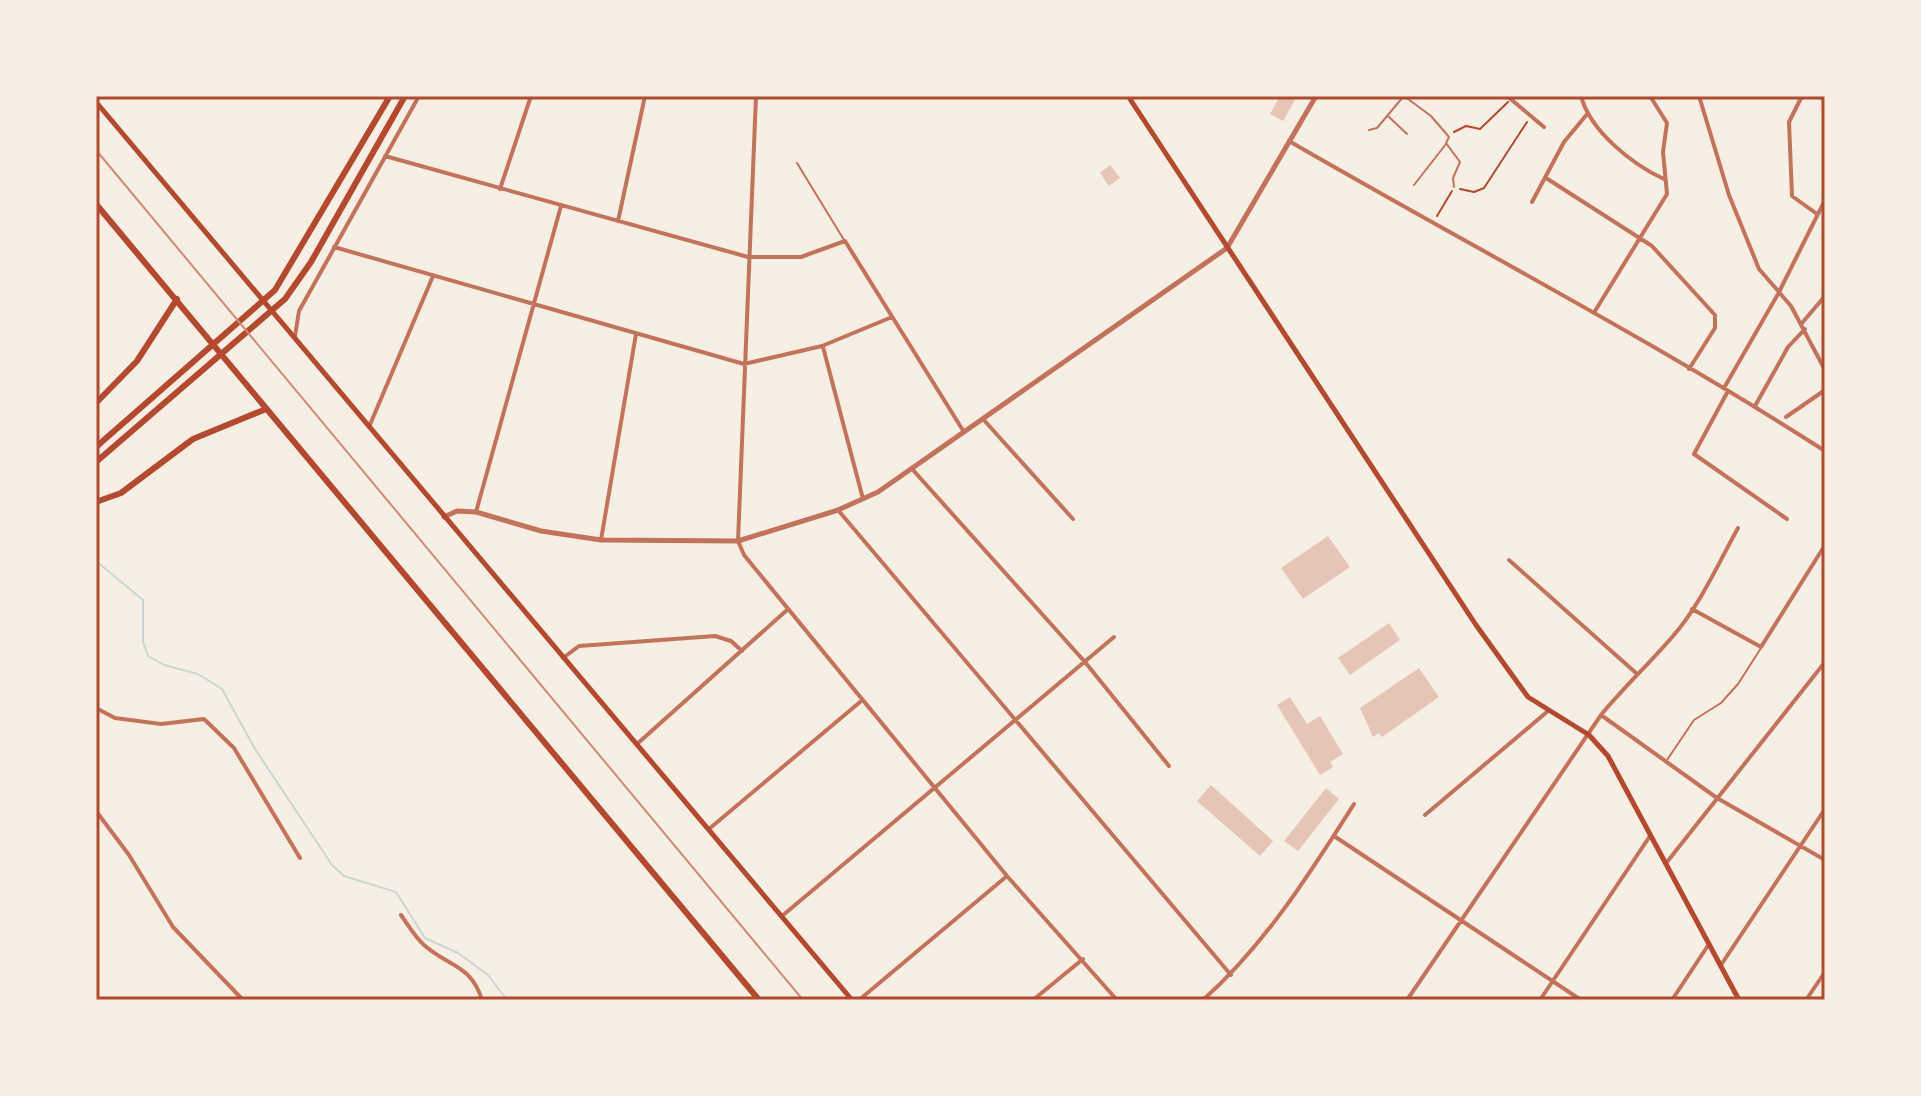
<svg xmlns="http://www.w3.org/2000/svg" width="1921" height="1096" viewBox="0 0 1921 1096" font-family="Barlow,sans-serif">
<rect width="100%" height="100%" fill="#f6efe4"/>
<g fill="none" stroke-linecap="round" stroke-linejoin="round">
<path stroke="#c9d6d2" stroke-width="2" d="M 96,561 L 143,600 L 143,642 L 148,656 L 164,665 L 198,674 L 222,689 L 255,749 L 332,865 L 344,876 L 396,892 L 425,938 L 458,953 L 488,975 L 507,1000"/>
</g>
<path fill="#e6c5b7" d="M 1280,96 L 1297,96 L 1283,121 L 1270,114 Z
M 1110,165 L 1120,178 L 1109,186 L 1100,173 Z
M 1328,536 L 1350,567 L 1303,599 L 1281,568 Z
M 1389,623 L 1400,640 L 1350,675 L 1338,658 Z
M 1419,668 L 1439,697 L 1382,737 L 1379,733 L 1373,737 L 1360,708 Z
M 1290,697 L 1307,724 L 1320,716 L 1343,754 L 1330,762 L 1333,767 L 1320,775 L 1277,705 Z
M 1211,785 L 1273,841 L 1260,856 L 1197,801 Z
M 1326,788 L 1339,799 L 1298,851 L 1284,841 Z"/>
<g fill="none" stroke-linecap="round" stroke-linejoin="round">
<path stroke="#b5482f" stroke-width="2" d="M 1454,132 L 1466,126 L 1480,129 L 1508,102
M 1460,189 L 1474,192 L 1484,188 L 1527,122
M 1437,216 L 1452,191"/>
<path stroke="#c5725c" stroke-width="2" d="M 1404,96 L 1431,116 L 1449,137 L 1446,143 L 1460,162 L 1453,178 L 1454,187
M 1389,117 L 1407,134
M 1369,130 L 1377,128 L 1403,97
M 797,163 L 844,240
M 1414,185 L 1446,144
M 1667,760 L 1694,720 L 1721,703 L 1738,684 L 1761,648"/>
<path stroke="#c5725c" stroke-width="4" d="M 756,96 L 738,541 L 744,555 L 1007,876 L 1117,1000
M 1507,96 L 1544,127
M 1581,96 C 1590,131 1633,165 1664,179
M 1699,96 L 1729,195 L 1759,269 L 1791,306 L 1825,370
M 1802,96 L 1789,122 L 1792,196 L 1817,214
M 1818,96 L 1825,100
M 1289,141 C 1468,245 1651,339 1825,451
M 385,156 L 748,257 L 801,257 L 845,241 L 964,432
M 1546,178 L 1652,246 L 1715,315 L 1715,328 L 1689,369
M 500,189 L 531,96
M 1532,202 L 1564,142 L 1588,113
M 618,221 L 645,96
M 334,247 L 744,364 L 822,346 L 892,317
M 1595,311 L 1667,194 L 1663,152 L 1667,123 L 1650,96
M 1802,323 L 1825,296
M 295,336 L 299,311 L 419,96
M 823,347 L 863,499
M 1724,388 L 1778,294 L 1825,200
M 1728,391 L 1694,454 L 1787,519
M 1755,406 L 1788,347 L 1805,329
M 1786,417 L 1825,390
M 983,419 L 1073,519
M 369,427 L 433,276
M 913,470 L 1085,662 L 1169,766
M 838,510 L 1231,975
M 476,512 L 561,206
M 601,540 L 636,334
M 1509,560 L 1636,673
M 1692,609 L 1761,647 L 1825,545
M 563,658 L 579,646 L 715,636 L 731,641 L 742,651
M 96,708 L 115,718 L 161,724 L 204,719 L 234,748 L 300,858
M 1601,715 L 1717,798 L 1825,860
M 637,744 L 787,610
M 96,811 L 129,855 L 173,927 L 243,1000
M 1425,815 L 1548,711
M 709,829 L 860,702
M 1334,836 L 1581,1000
M 1667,862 L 1825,662
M 401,915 C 408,925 415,937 424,945 C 447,966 471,964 482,1000
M 782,916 L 1114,637
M 1721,965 L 1825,809
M 859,1000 L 1007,876
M 1033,1000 L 1083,959
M 1203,1000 C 1265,945 1310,873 1354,804
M 1407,1000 L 1601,715 C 1624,687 1650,663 1673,636 C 1700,605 1718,564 1738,528
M 1540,1000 L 1650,836
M 1672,1000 L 1709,944
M 1806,1000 L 1825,972"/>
<path stroke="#c5725c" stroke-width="5" d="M 444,517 L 457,511 L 476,512 L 541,531 L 601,540 L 738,541 L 838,510 L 878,492 L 1227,248 L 1316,96"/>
<path stroke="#b5482f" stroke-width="5" d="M 1128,96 L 1476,625 L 1528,697 L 1589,735 L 1608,756 L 1739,1000
M 96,102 L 852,1000"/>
<path stroke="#b5482f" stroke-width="6" d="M 96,204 L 759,1000
M 96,403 L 137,361 L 177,299
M 96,447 L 275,290 L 390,96
M 96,462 L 285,299 L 311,262 L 405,96
M 96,502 L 121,493 L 193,439 L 266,409"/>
<path stroke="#cf8b77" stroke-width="2" d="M 96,150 L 803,1000"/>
</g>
<rect width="1921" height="1096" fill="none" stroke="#f6efe4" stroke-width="196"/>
<rect x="98" y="98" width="1725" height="900" fill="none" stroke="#b5482f" stroke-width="3"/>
</svg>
